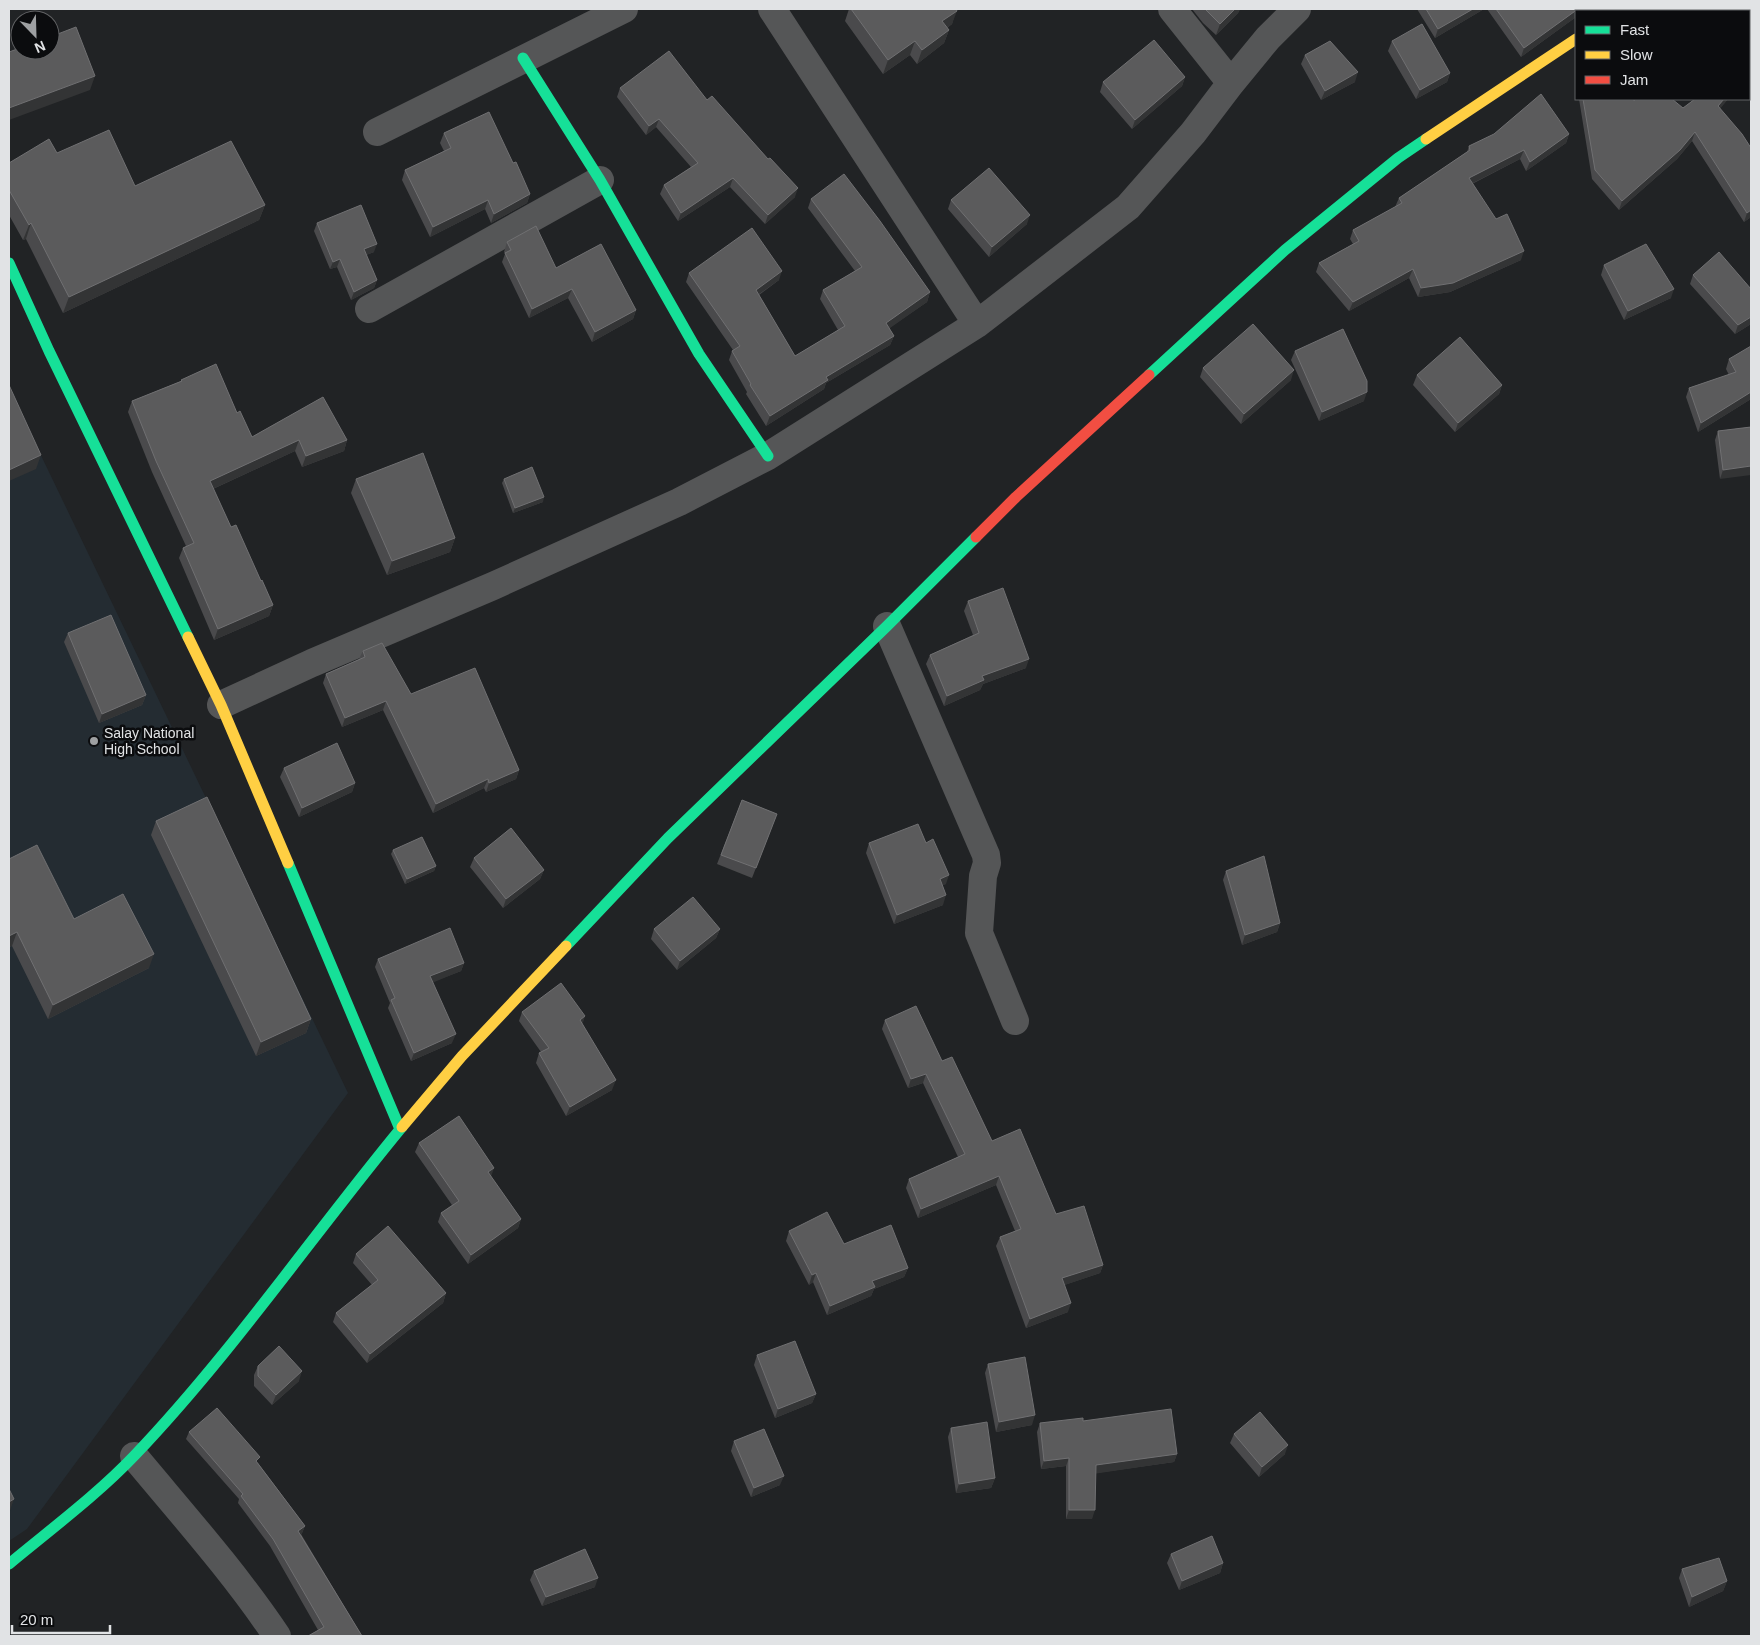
<svg xmlns="http://www.w3.org/2000/svg" width="1760" height="1645" viewBox="0 0 1760 1645" font-family="Arial,sans-serif">
<rect width="100%" height="100%" fill="#212325"/>
<path fill="#242c32" d="M 9,389 L 348,1093 L 27,1529 L 9,1541 Z"/>
<g fill="none" stroke-linecap="round" stroke-linejoin="round">
<path stroke="#555657" stroke-width="28" d="M 772,9 L 977,324
M 1172,9 L 1231,83
M 1621,11 L 1625,9
M 377,132 L 624,9
M 369,309 L 600,180
M 887,626 L 986,855 L 987,863 L 983,876 L 979,933 L 1015,1021
M 221,705 L 312,663 L 493,586 L 679,502 L 768,456 L 977,324 L 1128,207 L 1193,133 L 1231,83 L 1268,38 L 1297,9
M 134,1456 C 183,1515 234,1572 277,1636"/>
<path stroke="#16e098" stroke-width="11" d="M 523,58 L 600,180 L 699,354 L 768,456
M 9,263 L 49,351 L 188,637
M 1149,375 L 1285,250 L 1398,158 L 1426,139
M 288,863 L 400,1129
M 566,946 L 668,838 L 887,626 L 976,537
M 9,1564 C 51,1529 97,1495 135,1455 C 232,1353 312,1236 402,1127"/>
<path stroke="#ffcf43" stroke-width="11" d="M 1426,139 L 1576,39
M 188,637 L 221,705 L 288,863
M 402,1127 L 462,1056 L 566,946"/>
<path stroke="#f24e42" stroke-width="11" d="M 976,537 L 1016,497 L 1149,375"/>
</g>
<path fill="#4a4a4c" d="M 849,9 L 956,9 L 952,24 L 947,28 L 949,30 L 944,43 L 917,64 L 910,55 L 883,74 L 845,21 Z
M 1192,9 L 1240,9 L 1238,13 L 1216,35 L 1203,23 Z
M 1417,9 L 1484,9 L 1435,38 Z
M 1487,9 L 1588,9 L 1584,11 L 1576,11 L 1576,17 L 1521,57 Z
M 1707,9 L 1751,9 L 1751,28 L 1749,29 L 1749,11 L 1708,11 Z
M 1392,41 L 1450,73 L 1447,82 L 1416,99 L 1388,51 Z
M 1305,55 L 1355,82 L 1321,100 L 1301,64 Z
M 1185,77 L 1182,86 L 1132,129 L 1100,92 L 1103,82 Z
M 620,88 L 707,100 L 795,197 L 765,224 L 730,187 L 678,221 L 660,194 L 664,185 L 691,167 L 656,127 L 646,135 L 617,97 Z
M 1579,99 L 1633,99 L 1634,101 L 1683,108 L 1695,99 L 1728,99 L 1720,108 L 1751,217 L 1744,222 L 1692,141 L 1677,159 L 1619,210 L 1592,179 Z
M 444,133 L 513,163 L 530,194 L 527,203 L 491,223 L 485,209 L 430,237 L 402,180 L 405,170 L 444,151 L 440,143 Z
M 1569,134 L 1566,143 L 1526,171 L 1520,159 L 1472,184 L 1521,260 L 1450,292 L 1418,297 L 1409,278 L 1349,311 L 1316,272 L 1319,263 L 1353,244 L 1350,239 L 1353,230 L 1395,207 L 1399,198 L 1467,152 L 1469,146 Z
M 57,153 L 135,186 L 265,205 L 259,220 L 63,313 L 26,239 L 23,240 L 9,215 L 9,163 Z
M 811,199 L 930,292 L 927,302 L 889,328 L 894,336 L 890,345 L 826,383 L 824,389 L 766,426 L 746,394 L 747,392 L 729,360 L 732,351 L 733,350 L 686,282 L 689,273 L 779,280 L 759,295 L 795,356 L 838,330 L 820,299 L 823,290 L 855,271 L 808,208 Z
M 951,200 L 1027,224 L 989,257 L 948,209 Z
M 317,223 L 374,252 L 366,255 L 377,280 L 374,288 L 351,300 L 337,267 L 330,269 L 314,231 Z
M 507,242 L 636,310 L 633,319 L 592,342 L 568,298 L 529,318 L 502,262 L 505,254 L 504,252 Z
M 1604,265 L 1671,298 L 1624,320 L 1601,275 Z
M 1693,275 L 1751,324 L 1735,334 L 1690,284 Z
M 1295,351 L 1364,401 L 1319,421 L 1291,360 Z
M 1729,359 L 1751,399 L 1698,432 L 1686,397 L 1689,388 L 1729,375 L 1726,369 Z
M 1203,368 L 1291,380 L 1241,424 L 1200,377 Z
M 1417,375 L 1502,385 L 1499,394 L 1455,432 L 1413,385 Z
M 181,380 L 237,413 L 252,437 L 347,440 L 344,451 L 302,467 L 295,451 L 213,489 L 231,527 L 261,581 L 273,605 L 269,616 L 214,640 L 179,558 L 183,548 L 186,546 L 152,472 L 128,412 L 132,401 L 181,381 Z
M 1751,427 L 1720,479 L 1715,440 L 1718,431 Z
M 356,479 L 455,538 L 450,552 L 387,575 L 351,493 Z
M 504,479 L 543,502 L 513,513 L 502,483 Z
M 968,601 L 1026,668 L 983,684 L 980,690 L 944,706 L 926,664 L 930,655 L 973,635 L 964,611 Z
M 68,633 L 146,695 L 142,705 L 99,723 L 64,642 Z
M 363,651 L 411,694 L 519,770 L 516,779 L 486,792 L 484,788 L 433,813 L 383,710 L 342,727 L 323,683 L 326,674 L 359,659 Z
M 284,768 L 355,783 L 352,792 L 299,817 L 280,777 Z
M 742,800 L 777,814 L 752,878 L 717,864 Z
M 156,821 L 311,1019 L 306,1033 L 256,1056 L 151,835 Z
M 869,843 L 926,843 L 946,884 L 942,885 L 943,905 L 894,924 L 866,853 Z
M 393,850 L 436,866 L 434,871 L 405,884 L 391,854 Z
M 474,858 L 544,870 L 540,879 L 503,908 L 470,867 Z
M 9,859 L 74,919 L 149,968 L 48,1019 L 12,946 L 9,947 Z
M 1226,871 L 1280,923 L 1277,932 L 1242,945 L 1223,880 Z
M 654,929 L 720,929 L 716,938 L 677,970 L 651,939 Z
M 378,959 L 464,963 L 461,971 L 432,982 L 452,1043 L 411,1061 L 388,1008 L 390,1003 L 375,967 Z
M 522,1012 L 585,1016 L 582,1023 L 612,1090 L 566,1116 L 536,1063 L 539,1053 L 541,1052 L 519,1021 Z
M 885,1020 L 942,1061 L 992,1141 L 1056,1214 L 1103,1265 L 1100,1273 L 1064,1285 L 1068,1312 L 1026,1328 L 996,1246 L 1000,1237 L 1015,1231 L 996,1185 L 918,1218 L 906,1188 L 909,1179 L 958,1157 L 923,1083 L 908,1088 L 882,1029 Z
M 419,1143 L 491,1177 L 521,1219 L 518,1228 L 468,1264 L 438,1222 L 441,1213 L 452,1205 L 415,1152 Z
M 789,1231 L 844,1244 L 908,1268 L 904,1277 L 874,1289 L 871,1296 L 827,1315 L 813,1282 L 809,1285 L 786,1241 Z
M 356,1254 L 446,1293 L 443,1303 L 367,1363 L 333,1322 L 336,1313 L 372,1285 L 353,1263 Z
M 757,1355 L 816,1394 L 812,1403 L 775,1418 L 754,1365 Z
M 988,1364 L 1032,1425 L 996,1432 L 985,1373 Z
M 258,1366 L 299,1381 L 272,1405 L 254,1386 L 254,1375 Z
M 1083,1421 L 1177,1454 L 1174,1462 L 1096,1473 L 1092,1519 L 1066,1519 L 1066,1466 L 1041,1469 L 1037,1432 L 1040,1423 Z
M 951,1428 L 995,1478 L 991,1488 L 956,1493 L 948,1437 Z
M 189,1432 L 258,1463 L 305,1526 L 302,1533 L 301,1534 L 362,1636 L 318,1630 L 270,1546 L 238,1503 L 239,1499 L 186,1439 Z
M 1234,1434 L 1285,1454 L 1259,1477 L 1230,1443 Z
M 734,1441 L 780,1485 L 751,1497 L 731,1451 Z
M 1171,1554 L 1223,1563 L 1220,1573 L 1179,1590 L 1167,1563 Z
M 1682,1569 L 1727,1581 L 1723,1591 L 1689,1607 L 1679,1578 Z
M 534,1571 L 595,1587 L 542,1606 L 530,1580 Z"/>
<path fill="#333435" d="M 1235,9 L 1240,9 L 1238,13 L 1216,35 L 1220,24 Z
M 1473,9 L 1484,9 L 1435,38 L 1438,29 Z
M 1578,9 L 1588,9 L 1584,11 L 1576,11 L 1576,17 L 1521,57 L 1524,48 Z
M 957,11 L 952,24 L 937,35 L 942,21 Z
M 1751,21 L 1751,28 L 1749,29 L 1749,22 Z
M 949,30 L 944,43 L 917,64 L 922,50 Z
M 915,41 L 910,55 L 883,74 L 888,60 Z
M 1358,72 L 1355,82 L 1321,100 L 1325,91 Z
M 1450,73 L 1447,82 L 1416,99 L 1420,90 Z
M 95,76 L 90,90 L 9,120 L 9,108 Z
M 1185,77 L 1182,86 L 1132,129 L 1135,120 Z
M 1724,99 L 1728,99 L 1715,115 L 1718,106 Z
M 659,119 L 656,127 L 646,135 L 649,126 Z
M 1695,132 L 1692,141 L 1677,159 L 1619,210 L 1622,201 Z
M 1569,134 L 1566,143 L 1526,171 L 1530,162 Z
M 1524,150 L 1520,159 L 1465,187 L 1469,178 Z
M 733,178 L 730,187 L 678,221 L 681,213 Z
M 798,188 L 795,197 L 765,224 L 768,215 Z
M 530,194 L 527,203 L 491,223 L 494,214 Z
M 488,200 L 485,209 L 430,237 L 433,227 Z
M 265,205 L 259,220 L 63,313 L 69,297 Z
M 1751,210 L 1751,217 L 1744,222 L 1747,213 Z
M 1030,215 L 1027,224 L 989,257 L 992,247 Z
M 31,223 L 26,239 L 23,240 L 29,225 Z
M 377,244 L 374,252 L 361,257 L 364,249 Z
M 1524,251 L 1521,260 L 1450,292 L 1418,297 L 1421,288 Z
M 340,259 L 337,267 L 330,269 L 333,262 Z
M 1413,269 L 1409,278 L 1349,311 L 1353,302 Z
M 782,271 L 779,280 L 752,299 L 756,290 Z
M 377,280 L 374,288 L 351,300 L 354,292 Z
M 572,289 L 568,298 L 529,318 L 532,309 Z
M 1674,289 L 1671,298 L 1624,320 L 1628,311 Z
M 930,292 L 927,302 L 883,333 L 886,323 Z
M 636,310 L 633,319 L 592,342 L 595,332 Z
M 1751,317 L 1751,324 L 1735,334 L 1738,325 Z
M 894,336 L 890,345 L 826,383 L 824,389 L 766,426 L 770,416 L 826,377 Z
M 1294,370 L 1291,380 L 1241,424 L 1244,414 Z
M 1502,385 L 1499,394 L 1455,432 L 1458,423 Z
M 1367,392 L 1364,401 L 1319,421 L 1322,412 Z
M 1751,392 L 1751,399 L 1698,432 L 1701,423 Z
M 299,440 L 295,451 L 206,492 L 210,481 Z
M 347,440 L 344,451 L 302,467 L 306,456 Z
M 41,455 L 36,469 L 9,481 L 9,470 Z
M 1751,466 L 1751,475 L 1720,479 L 1723,470 Z
M 544,497 L 543,502 L 513,513 L 515,508 Z
M 455,538 L 450,552 L 387,575 L 392,561 Z
M 273,605 L 269,616 L 214,640 L 218,629 Z
M 1029,659 L 1026,668 L 983,684 L 980,690 L 944,706 L 947,696 L 982,676 Z
M 146,695 L 142,705 L 99,723 L 102,714 Z
M 386,701 L 383,710 L 342,727 L 345,718 Z
M 519,770 L 516,779 L 486,792 L 489,783 Z
M 488,779 L 484,788 L 433,813 L 436,804 Z
M 355,783 L 352,792 L 299,817 L 302,808 Z
M 436,866 L 434,871 L 405,884 L 407,879 Z
M 544,870 L 540,879 L 503,908 L 506,899 Z
M 949,875 L 946,884 L 936,888 L 940,879 Z
M 946,895 L 943,905 L 894,924 L 897,915 Z
M 1280,923 L 1277,932 L 1242,945 L 1245,935 Z
M 720,929 L 716,938 L 677,970 L 680,961 Z
M 17,932 L 12,946 L 9,947 L 9,936 Z
M 154,954 L 149,968 L 48,1019 L 53,1005 Z
M 464,963 L 461,971 L 427,985 L 430,976 Z
M 585,1016 L 582,1026 L 580,1020 Z
M 311,1019 L 306,1033 L 256,1056 L 261,1042 Z
M 456,1034 L 452,1043 L 411,1061 L 414,1053 Z
M 926,1074 L 923,1083 L 908,1088 L 911,1079 Z
M 616,1080 L 612,1090 L 566,1116 L 570,1107 Z
M 494,1168 L 491,1177 L 488,1172 Z
M 999,1176 L 996,1185 L 918,1218 L 921,1209 Z
M 521,1219 L 518,1228 L 468,1264 L 471,1255 Z
M 1103,1265 L 1100,1273 L 1059,1287 L 1062,1278 Z
M 908,1268 L 904,1277 L 874,1289 L 871,1296 L 827,1315 L 830,1306 L 872,1281 Z
M 816,1273 L 813,1282 L 809,1285 L 812,1275 Z
M 446,1293 L 443,1303 L 367,1363 L 370,1354 Z
M 1071,1303 L 1068,1312 L 1026,1328 L 1030,1319 Z
M 302,1371 L 299,1381 L 272,1405 L 276,1395 Z
M 816,1394 L 812,1403 L 775,1418 L 778,1409 Z
M 1035,1415 L 1032,1425 L 996,1432 L 999,1422 Z
M 1288,1445 L 1285,1454 L 1259,1477 L 1262,1467 Z
M 1177,1454 L 1174,1462 L 1093,1474 L 1096,1465 Z
M 1069,1458 L 1066,1466 L 1041,1469 L 1044,1461 Z
M 784,1476 L 780,1485 L 751,1497 L 754,1488 Z
M 995,1478 L 991,1488 L 956,1493 L 959,1484 Z
M 14,1499 L 9,1513 L 9,1502 Z
M 1069,1510 L 1095,1510 L 1092,1519 L 1066,1519 Z
M 305,1526 L 302,1533 L 296,1538 L 298,1531 Z
M 1223,1563 L 1220,1573 L 1179,1590 L 1182,1581 Z
M 598,1578 L 595,1587 L 542,1606 L 546,1597 Z
M 1727,1581 L 1723,1591 L 1689,1607 L 1692,1597 Z"/>
<path fill="#5b5b5c" stroke="#707072" d="M 851,9 L 956,9 L 957,11 L 942,21 L 949,30 L 922,50 L 915,41 L 888,60 Z
M 1205,9 L 1235,9 L 1220,24 Z
M 1426,9 L 1473,9 L 1438,29 Z
M 1496,9 L 1578,9 L 1524,48 Z
M 1715,9 L 1751,9 L 1751,21 L 1749,22 L 1749,11 L 1716,11 Z
M 1422,24 L 1450,73 L 1420,90 L 1392,41 Z
M 76,27 L 95,76 L 9,108 L 9,52 L 20,48 L 20,50 L 50,50 L 50,37 Z
M 1154,40 L 1185,77 L 1135,120 L 1103,82 Z
M 1330,41 L 1358,72 L 1325,91 L 1305,55 Z
M 669,51 L 707,100 L 712,96 L 768,159 L 770,158 L 798,188 L 768,215 L 733,178 L 681,213 L 664,185 L 698,163 L 659,119 L 649,126 L 620,88 Z
M 1541,94 L 1569,134 L 1530,162 L 1524,150 L 1469,178 L 1496,219 L 1507,214 L 1524,251 L 1453,283 L 1421,288 L 1413,269 L 1353,302 L 1319,263 L 1359,241 L 1353,230 L 1402,203 L 1399,198 L 1470,150 L 1469,146 L 1494,134 Z
M 1583,99 L 1633,99 L 1634,101 L 1636,99 L 1672,99 L 1683,108 L 1695,99 L 1724,99 L 1718,106 L 1742,134 L 1751,148 L 1751,210 L 1747,213 L 1695,132 L 1680,150 L 1622,201 L 1595,170 Z
M 489,112 L 513,163 L 516,162 L 530,194 L 494,214 L 488,200 L 433,227 L 405,170 L 451,148 L 444,133 Z
M 109,130 L 135,186 L 231,141 L 265,205 L 69,297 L 31,223 L 29,225 L 9,190 L 9,163 L 49,139 L 57,153 Z
M 989,168 L 1030,215 L 992,247 L 951,200 Z
M 844,174 L 880,221 L 930,292 L 886,323 L 894,336 L 826,377 L 828,380 L 770,416 L 750,385 L 751,384 L 732,351 L 740,346 L 689,273 L 752,228 L 782,271 L 756,290 L 795,356 L 845,326 L 823,290 L 862,267 L 811,199 Z
M 361,205 L 377,244 L 364,249 L 377,280 L 354,292 L 340,259 L 333,262 L 317,223 Z
M 536,226 L 556,268 L 601,244 L 636,310 L 595,332 L 572,289 L 532,309 L 505,253 L 511,250 L 507,242 Z
M 1646,244 L 1674,289 L 1628,311 L 1604,265 Z
M 1719,252 L 1751,289 L 1751,317 L 1738,325 L 1693,275 Z
M 1253,324 L 1294,370 L 1244,414 L 1203,368 Z
M 1343,329 L 1367,381 L 1367,392 L 1322,412 L 1295,351 Z
M 1460,337 L 1502,385 L 1458,423 L 1417,375 Z
M 1751,346 L 1751,392 L 1701,423 L 1689,388 L 1736,372 L 1729,359 Z
M 216,364 L 237,413 L 240,411 L 252,437 L 323,397 L 347,440 L 306,456 L 299,440 L 210,481 L 231,527 L 236,525 L 261,581 L 262,580 L 273,605 L 218,629 L 183,548 L 194,543 L 156,461 L 132,401 L 182,381 L 181,380 Z
M 9,385 L 41,455 L 9,470 Z
M 1751,427 L 1751,466 L 1723,470 L 1718,431 Z
M 423,453 L 455,538 L 392,561 L 356,479 Z
M 532,467 L 544,497 L 515,508 L 504,479 Z
M 1003,588 L 1029,659 L 982,676 L 984,680 L 947,696 L 930,655 L 979,633 L 968,601 Z
M 111,615 L 146,695 L 102,714 L 68,633 Z
M 382,643 L 411,694 L 475,668 L 519,770 L 489,783 L 488,779 L 436,804 L 386,701 L 345,718 L 326,674 L 365,657 L 363,651 Z
M 337,743 L 355,783 L 302,808 L 284,768 Z
M 207,797 L 311,1019 L 261,1042 L 156,821 Z
M 742,800 L 777,814 L 756,868 L 721,855 Z
M 918,824 L 926,843 L 933,839 L 949,875 L 940,879 L 946,895 L 897,915 L 869,843 Z
M 511,828 L 544,870 L 506,899 L 474,858 Z
M 422,837 L 436,866 L 407,879 L 393,850 Z
M 37,845 L 74,919 L 123,894 L 154,954 L 53,1005 L 17,932 L 9,936 L 9,859 Z
M 1264,856 L 1280,923 L 1245,935 L 1226,871 Z
M 693,897 L 720,929 L 680,961 L 654,929 Z
M 450,928 L 464,963 L 430,976 L 456,1034 L 414,1053 L 391,1000 L 395,998 L 378,959 Z
M 561,983 L 585,1016 L 580,1020 L 616,1080 L 570,1107 L 539,1053 L 549,1048 L 522,1012 Z
M 916,1006 L 942,1061 L 952,1057 L 992,1141 L 1020,1129 L 1056,1214 L 1084,1206 L 1103,1265 L 1062,1278 L 1071,1303 L 1030,1319 L 1000,1237 L 1021,1229 L 999,1176 L 921,1209 L 909,1179 L 965,1154 L 926,1074 L 911,1079 L 885,1020 Z
M 459,1116 L 494,1168 L 488,1172 L 521,1219 L 471,1255 L 441,1213 L 459,1201 L 419,1143 Z
M 827,1212 L 844,1244 L 891,1225 L 908,1268 L 872,1281 L 875,1287 L 830,1306 L 816,1273 L 812,1275 L 789,1231 Z
M 388,1226 L 446,1293 L 370,1354 L 336,1313 L 378,1280 L 356,1254 Z
M 795,1341 L 816,1394 L 778,1409 L 757,1355 Z
M 279,1346 L 302,1371 L 276,1395 L 258,1376 L 258,1366 Z
M 1025,1357 L 1035,1415 L 999,1422 L 988,1364 Z
M 217,1408 L 260,1457 L 256,1461 L 305,1526 L 298,1531 L 362,1636 L 308,1636 L 324,1627 L 273,1539 L 241,1496 L 243,1494 L 189,1432 Z
M 1171,1409 L 1177,1454 L 1096,1465 L 1095,1510 L 1069,1510 L 1069,1458 L 1044,1461 L 1040,1423 L 1083,1418 L 1083,1421 Z
M 1260,1412 L 1288,1445 L 1262,1467 L 1234,1434 Z
M 987,1422 L 995,1478 L 959,1484 L 951,1428 Z
M 764,1429 L 784,1476 L 754,1488 L 734,1441 Z
M 9,1489 L 14,1499 L 9,1502 Z
M 1212,1536 L 1223,1563 L 1182,1581 L 1171,1554 Z
M 585,1549 L 598,1578 L 546,1597 L 534,1571 Z
M 1719,1558 L 1727,1581 L 1692,1597 L 1682,1569 Z"/>
<circle fill="#9ea0a2" stroke="#0b0c0e" stroke-width="2" cx="94" cy="741" r="5"/>
<g text-anchor="middle" stroke-width="5" stroke-linejoin="round" paint-order="stroke">
<g font-size="14" fill="#e1e3e5" stroke="#0b0c0e" text-anchor="start">
<text x="104" y="738">Salay National<tspan x="104" dy="16">High School</tspan></text>
</g>
</g>
<rect width="1760" height="1645" fill="none" stroke="#e1e3e5" stroke-width="20"/>
<rect x="1575" y="10" width="175" height="90" fill="#0b0c0e" stroke="#616264"/>
<rect x="1585" y="26" width="25" height="8" fill="#16e098" stroke="#616264"/>
<text x="1620" y="35" font-size="15" fill="#e1e3e5">Fast</text>
<rect x="1585" y="51" width="25" height="8" fill="#ffcf43" stroke="#616264"/>
<text x="1620" y="60" font-size="15" fill="#e1e3e5">Slow</text>
<rect x="1585" y="76" width="25" height="8" fill="#f24e42" stroke="#616264"/>
<text x="1620" y="85" font-size="15" fill="#e1e3e5">Jam</text>
<g transform="translate(35 35) rotate(157)"><circle r="24" fill="#0b0c0e" stroke="#616264"/>
<path d="M0-4L9 19L0 12L-9 19Z" fill="#9ea0a2"/>
<text y="-8" font-size="14" font-weight="bold" text-anchor="middle" fill="#e1e3e5">N</text>
</g>
<path d="M12 1625v8h98v-8" fill="none" stroke="#e1e3e5" stroke-width="2.5"/>
<text x="20" y="1625" font-size="15" fill="#e1e3e5" stroke="#0b0c0e" stroke-width="4" paint-order="stroke">20 m</text>
</svg>
